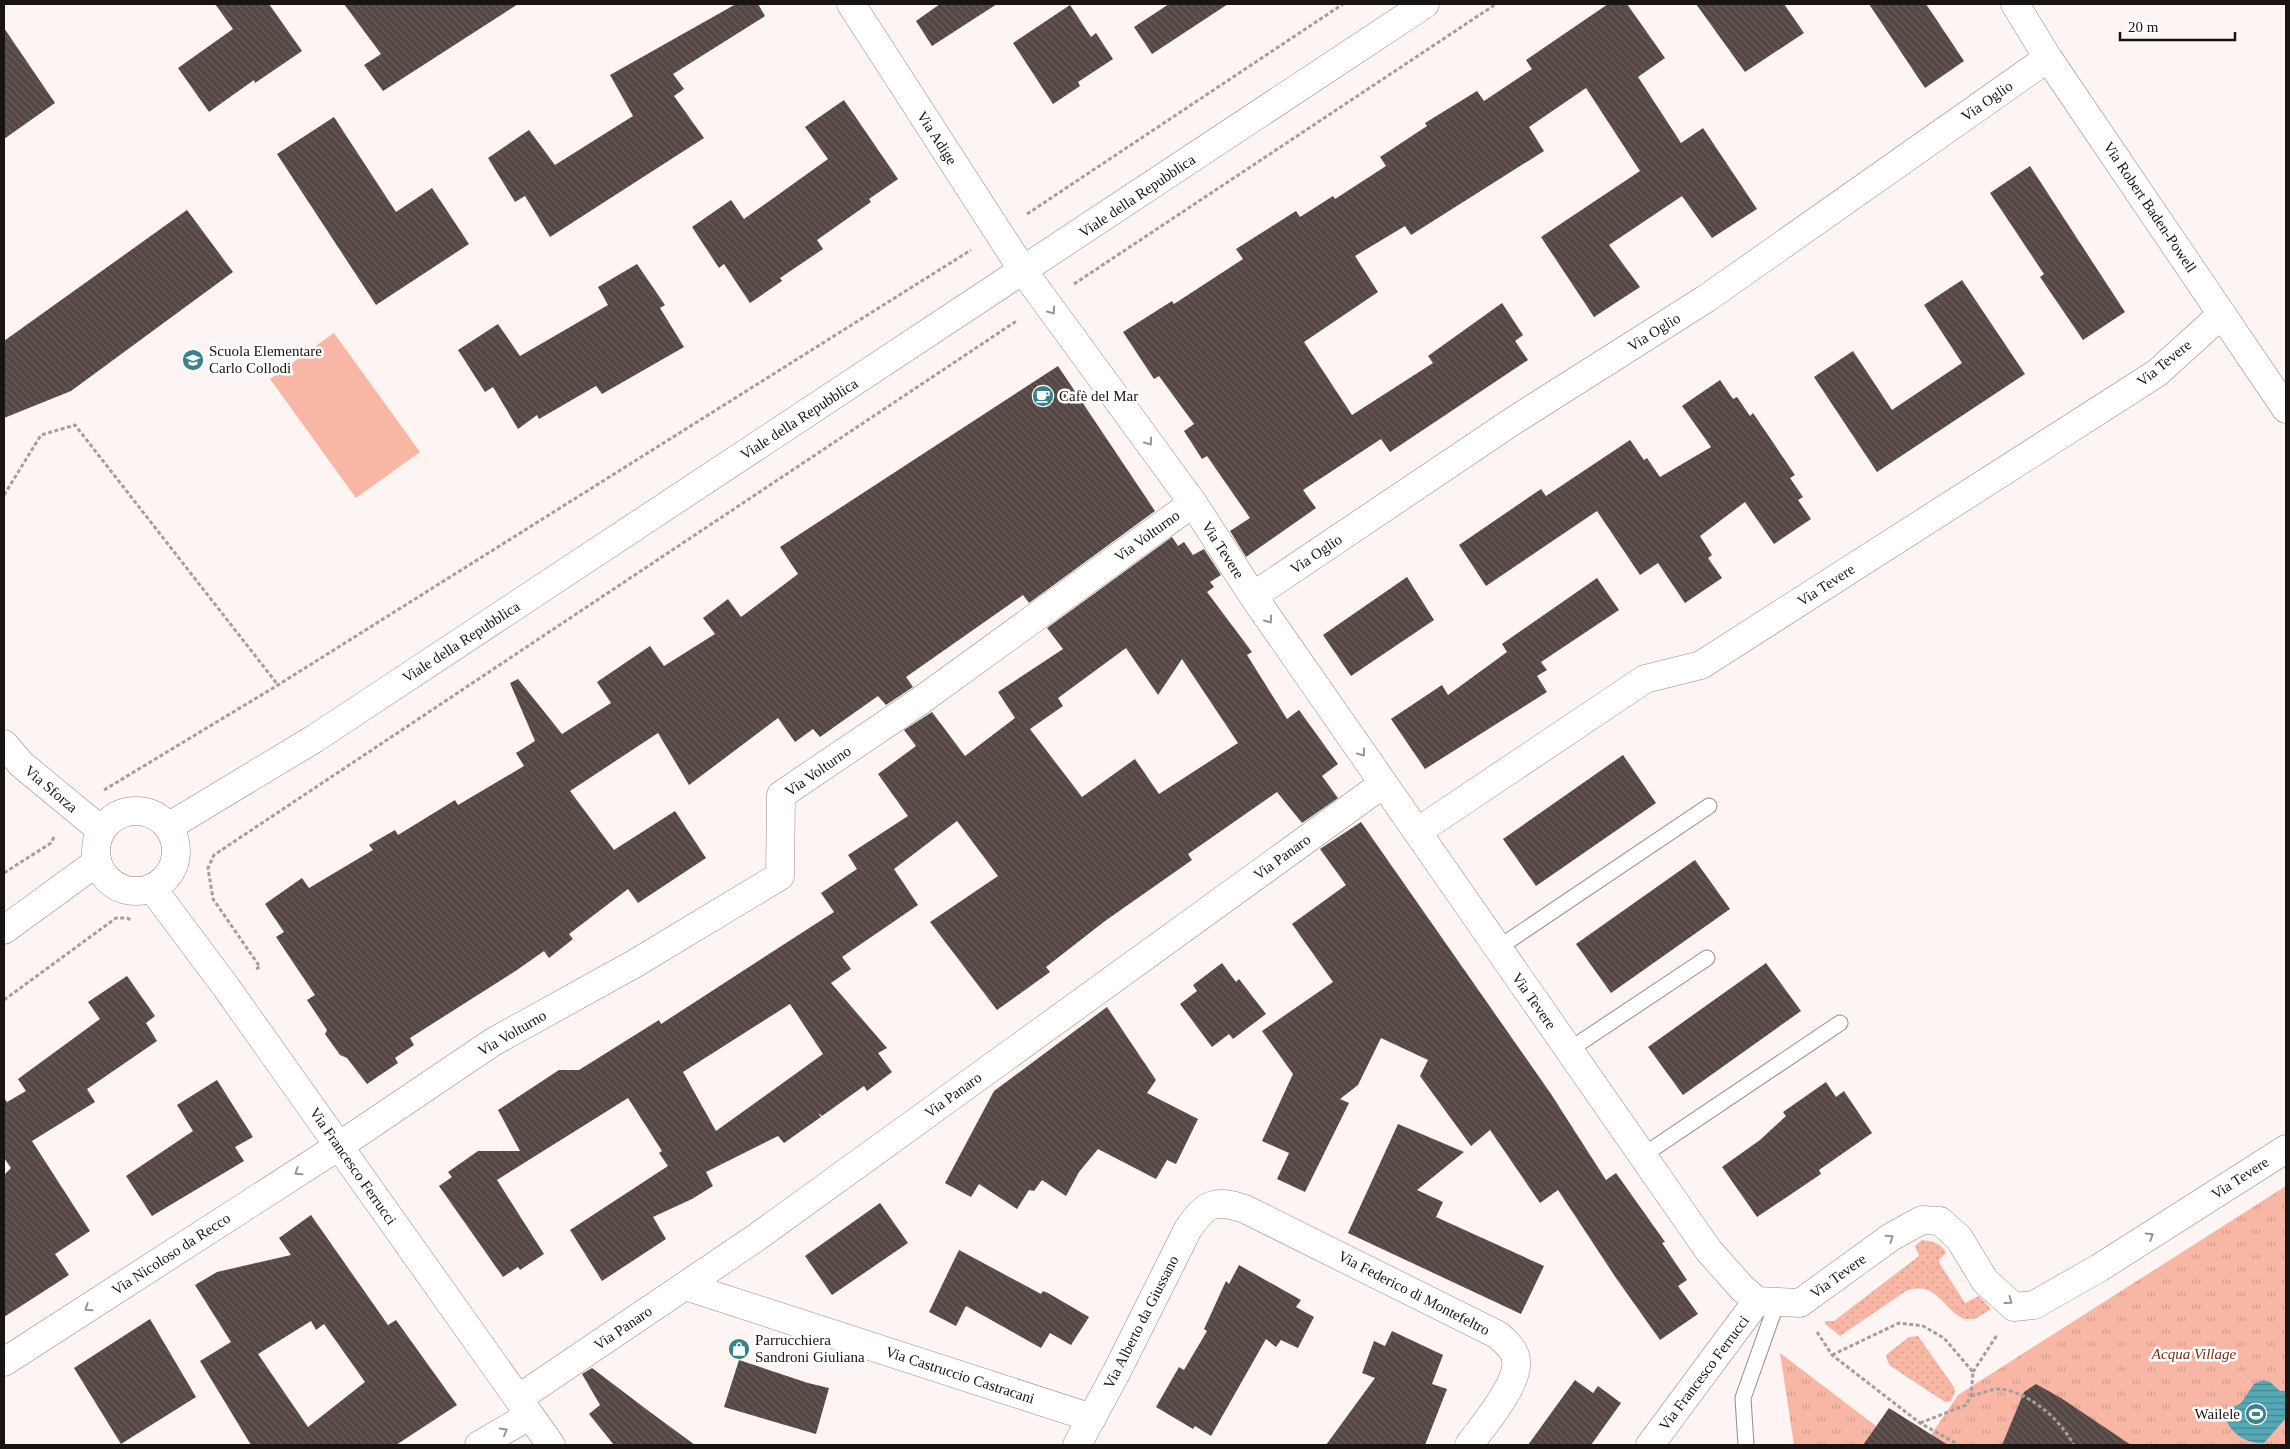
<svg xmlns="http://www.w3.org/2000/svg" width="2290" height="1449" viewBox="0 0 2290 1449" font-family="'Times New Roman',serif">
<defs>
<pattern id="grass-dots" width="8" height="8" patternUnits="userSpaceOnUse" patternTransform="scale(1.25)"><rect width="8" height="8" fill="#f8b6a4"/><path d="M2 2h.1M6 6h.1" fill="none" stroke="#d49c8c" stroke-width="1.8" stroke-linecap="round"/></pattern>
<pattern id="park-tufts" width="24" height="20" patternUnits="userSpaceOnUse" patternTransform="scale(1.25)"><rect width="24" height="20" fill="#f8b6a4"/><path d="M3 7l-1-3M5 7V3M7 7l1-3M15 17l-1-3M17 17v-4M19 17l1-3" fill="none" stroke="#d49c8c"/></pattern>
<pattern id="water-rules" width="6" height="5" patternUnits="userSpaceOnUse" patternTransform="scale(1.25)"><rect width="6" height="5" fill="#54a9b4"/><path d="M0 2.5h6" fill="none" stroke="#458891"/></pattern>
<pattern id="building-back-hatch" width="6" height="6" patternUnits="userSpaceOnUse" patternTransform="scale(1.25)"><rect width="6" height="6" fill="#554743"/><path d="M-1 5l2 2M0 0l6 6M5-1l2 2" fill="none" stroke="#695e5a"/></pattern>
</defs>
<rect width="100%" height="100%" fill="#fcf5f3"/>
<path fill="url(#grass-dots)" d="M 1922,1240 C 1931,1241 1942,1243 1946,1253 L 1939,1260 L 1940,1264 L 1965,1303 L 1979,1296 L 1991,1309 L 1975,1319 L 1964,1319 C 1942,1309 1937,1280 1906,1291 L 1840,1336 L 1825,1324 L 1825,1321 L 1834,1321 L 1919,1256 L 1915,1246 Z
M 1918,1336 L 1954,1387 L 1955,1392 L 1951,1401 L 1945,1402 L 1889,1365 L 1886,1355 L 1909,1337 Z"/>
<path fill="url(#park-tufts)" d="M 2286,1186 L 2286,1445 L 1924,1445 L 1958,1395 Z
M 1780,1353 L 1901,1445 L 1794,1445 Z"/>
<path fill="#f8b6a4" d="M 334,333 L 420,452 L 356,498 L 270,379 Z"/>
<path fill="url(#water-rules)" d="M 2263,1380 L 2270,1382 L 2280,1391 L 2286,1391 L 2286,1418 L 2264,1443 C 2247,1445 2223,1430 2226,1411 L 2241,1403 L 2254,1384 Z"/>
<path fill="url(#building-back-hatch)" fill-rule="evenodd" d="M 215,4 L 269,4 L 302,51 L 255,83 L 254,80 L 209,112 L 178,68 L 233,29 Z
M 344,4 L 518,4 L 383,91 L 364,65 L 381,54 Z
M 736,4 L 758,4 L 765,16 L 673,74 L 684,89 L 674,96 L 704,138 L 550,237 L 525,196 L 515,202 L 488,158 L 529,130 L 555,165 L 633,116 L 610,75 Z
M 940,4 L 997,4 L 932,46 L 916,21 Z
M 1169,4 L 1228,4 L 1152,54 L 1134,27 Z
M 1608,4 L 1627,4 L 1665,58 L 1638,77 L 1681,143 L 1703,128 L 1757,209 L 1712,238 L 1682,196 L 1609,245 L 1640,287 L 1594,317 L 1541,237 L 1640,171 L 1586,88 L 1529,127 L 1544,151 L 1411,235 L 1405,226 L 1355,256 L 1378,292 L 1304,342 L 1352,415 L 1433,363 L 1428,356 L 1502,303 L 1523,335 L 1515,341 L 1528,360 L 1390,452 L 1381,439 L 1303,490 L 1316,508 L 1246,557 L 1230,531 L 1250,518 L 1207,456 L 1202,459 L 1184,431 L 1194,424 L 1159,376 L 1154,379 L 1123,332 L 1172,301 L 1174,304 L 1243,259 L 1236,249 L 1296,211 L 1300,217 L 1333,196 L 1335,199 L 1386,166 L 1380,157 L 1427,126 L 1425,123 L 1477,91 L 1484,101 L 1532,69 L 1526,60 Z
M 1696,4 L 1784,4 L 1804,33 L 1745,72 Z
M 1869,4 L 1926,4 L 1964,61 L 1925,88 Z
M 1070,5 L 1091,37 L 1096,33 L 1113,59 L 1078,82 L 1080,86 L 1053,104 L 1013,43 Z
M 4,28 L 55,103 L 4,139 Z
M 844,100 L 898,179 L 869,199 L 871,202 L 817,240 L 823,249 L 780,278 L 782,281 L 750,303 L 724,264 L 719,268 L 692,227 L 731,200 L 744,219 L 828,159 L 805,127 Z
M 334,117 L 396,212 L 432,188 L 469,244 L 376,305 L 277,154 Z
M 2030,166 L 2125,312 L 2083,340 L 2040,277 L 2044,274 L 1990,193 Z
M 187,210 L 233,272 L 71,391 L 4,418 L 4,341 Z
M 637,264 L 665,305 L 660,308 L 684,347 L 602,394 L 596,386 L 539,419 L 537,415 L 518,429 L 493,387 L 485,392 L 458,350 L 498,324 L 520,356 L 608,305 L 598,287 Z
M 1962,280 L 2025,374 L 1877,472 L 1814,377 L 1853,351 L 1892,410 L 1962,363 L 1924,305 Z
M 1058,366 L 1155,511 L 1029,603 L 1023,595 L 906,677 L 913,687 L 886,705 L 878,696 L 820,737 L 813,729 L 795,742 L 778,718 L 689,785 L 658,733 L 570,791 L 614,850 L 675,811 L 706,858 L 638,903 L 628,889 L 569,934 L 573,939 L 549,958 L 544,951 L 517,970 L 410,1038 L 414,1045 L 395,1058 L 398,1063 L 367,1084 L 347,1058 L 340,1055 L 325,1034 L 327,1030 L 307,1000 L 315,995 L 276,937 L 284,932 L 265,904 L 302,878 L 309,888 L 373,850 L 369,845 L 395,830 L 398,835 L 455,800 L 458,805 L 524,766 L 516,753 L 535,741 L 510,683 L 518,679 L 562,734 L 611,703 L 597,682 L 650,646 L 664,666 L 715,634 L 703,618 L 728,599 L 741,617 L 798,574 L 780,547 Z
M 1720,380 L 1733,399 L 1737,397 L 1750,416 L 1753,413 L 1795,475 L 1790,478 L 1803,497 L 1798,500 L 1811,519 L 1774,544 L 1745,502 L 1700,536 L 1712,555 L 1708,558 L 1722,578 L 1685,603 L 1658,563 L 1640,575 L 1597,511 L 1486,586 L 1459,545 L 1541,489 L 1546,496 L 1630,440 L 1644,460 L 1647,458 L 1660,477 L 1711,447 L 1682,406 Z
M 1172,537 L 1178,546 L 1184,542 L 1193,555 L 1204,549 L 1221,575 L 1210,582 L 1214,587 L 1207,592 L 1252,652 L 1247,655 L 1287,719 L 1299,710 L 1338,764 L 1322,776 L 1338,798 L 1302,823 L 1277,792 L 1188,854 L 1192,860 L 1105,921 L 1046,967 L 1050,972 L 997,1010 L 930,922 L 998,876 L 957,821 L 894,869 L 918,905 L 842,957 L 851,969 L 831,983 L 887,1048 L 878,1053 L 892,1072 L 867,1091 L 864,1086 L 822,1116 L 818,1113 L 821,1117 L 784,1143 L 778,1136 L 706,1172 L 713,1186 L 692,1199 L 653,1217 L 666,1239 L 602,1281 L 570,1230 L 668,1166 L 659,1153 L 662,1151 L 628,1098 L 497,1180 L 544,1254 L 520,1270 L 518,1267 L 503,1277 L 439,1186 L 452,1177 L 448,1172 L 478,1151 L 520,1151 L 498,1110 L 559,1070 L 579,1070 L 659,1020 L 661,1024 L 834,912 L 821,893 L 857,869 L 848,855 L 908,816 L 878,774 L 916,746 L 904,730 L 932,712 L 965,756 L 1015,718 L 998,692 L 1063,649 L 1047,628 ZM 1126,648 L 1158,695 L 1182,659 L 1238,743 L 1159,794 L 1135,759 L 1082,797 L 1030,729 L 1063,706 L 1058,698 ZM 790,1004 L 823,1054 L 716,1131 L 683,1072 Z
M 1407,577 L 1434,620 L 1351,676 L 1323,635 Z
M 1597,578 L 1619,610 L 1541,662 L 1547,670 L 1537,676 L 1547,692 L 1425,769 L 1391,719 L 1442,685 L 1448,695 L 1507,652 L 1502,644 Z
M 1623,755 L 1656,803 L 1536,886 L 1503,839 Z
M 1361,822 L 1551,1094 L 1606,1180 L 1616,1173 L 1665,1242 L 1662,1243 L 1687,1280 L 1678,1286 L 1698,1314 L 1660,1340 L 1616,1278 L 1558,1190 L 1540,1203 L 1490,1130 L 1471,1146 L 1420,1076 L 1428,1060 L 1381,1038 L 1358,1085 L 1340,1099 L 1349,1103 L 1305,1192 L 1277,1179 L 1289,1153 L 1262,1141 L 1293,1074 L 1262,1031 L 1333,982 L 1292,924 L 1346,885 L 1320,849 Z
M 1695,860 L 1730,909 L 1611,993 L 1576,944 Z
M 1222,963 L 1236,982 L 1239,979 L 1266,1014 L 1233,1039 L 1229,1034 L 1212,1047 L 1180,1004 L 1197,991 L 1193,985 Z
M 1766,963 L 1801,1011 L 1683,1095 L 1648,1047 Z
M 127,976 L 155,1016 L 146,1023 L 157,1041 L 87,1089 L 95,1102 L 32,1141 L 90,1231 L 55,1254 L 69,1275 L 4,1317 L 4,1175 L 11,1168 L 4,1158 L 4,1098 L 7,1102 L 26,1091 L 18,1079 L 100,1019 L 88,1002 Z
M 1107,1007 L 1156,1080 L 1147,1093 L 1198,1119 L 1176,1164 L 1167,1160 L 1156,1179 L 1098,1149 L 1079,1172 L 1066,1196 L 1042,1180 L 1034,1191 L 1029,1190 L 1017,1209 L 979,1184 L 971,1197 L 945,1183 L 994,1091 Z
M 217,1080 L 253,1137 L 235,1147 L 244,1161 L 152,1216 L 126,1176 L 193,1131 L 177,1105 Z
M 1826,1082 L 1836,1097 L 1844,1091 L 1872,1133 L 1819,1170 L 1821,1174 L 1757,1217 L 1722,1167 L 1760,1140 L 1786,1116 L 1783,1112 Z
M 1398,1124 L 1464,1152 L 1417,1190 L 1443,1202 L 1436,1217 L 1544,1266 L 1521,1314 L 1348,1233 Z
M 880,1203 L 908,1243 L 832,1295 L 805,1256 Z
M 311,1215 L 388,1325 L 396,1320 L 457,1405 L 396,1445 L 251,1445 L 200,1361 L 231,1342 L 195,1285 L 217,1272 L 291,1255 L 279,1238 ZM 311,1321 L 316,1330 L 324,1324 L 365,1382 L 308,1427 L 258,1354 Z
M 959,1250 L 1041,1294 L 1043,1291 L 1048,1293 L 1089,1317 L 1071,1345 L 1050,1333 L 1041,1348 L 966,1306 L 956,1326 L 929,1312 Z
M 1239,1265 L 1301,1300 L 1296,1307 L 1314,1317 L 1298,1348 L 1281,1340 L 1276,1347 L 1266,1339 L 1211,1436 L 1195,1426 L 1193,1429 L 1156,1407 L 1179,1367 L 1184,1370 L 1207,1331 L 1204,1329 L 1226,1281 L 1229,1284 Z
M 150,1319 L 196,1397 L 121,1444 L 74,1368 Z
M 1392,1331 L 1443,1355 L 1432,1384 L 1447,1389 L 1425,1445 L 1326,1445 L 1375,1378 L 1362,1373 L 1374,1341 L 1385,1346 Z
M 739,1360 L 808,1383 L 829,1388 L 816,1434 L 724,1407 Z
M 592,1368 L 650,1412 L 695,1445 L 614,1445 L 589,1414 L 600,1405 L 582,1374 Z
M 1575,1380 L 1593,1393 L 1598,1386 L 1621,1403 L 1591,1445 L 1528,1445 Z
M 2036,1384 L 2061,1398 L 2131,1445 L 2002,1445 L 2024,1392 Z
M 1889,1408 L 1948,1445 L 1863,1445 Z"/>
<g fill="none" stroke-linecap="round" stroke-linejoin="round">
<g stroke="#998984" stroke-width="17">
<path id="service" d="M 1498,948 L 1709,806
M 1569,1050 L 1707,958
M 1642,1156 L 1840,1023
M 1746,1445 L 1743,1398 L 1777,1302"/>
</g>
<g stroke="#998984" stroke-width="29">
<path id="minor" d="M 851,4 L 1024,272 L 1193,503 L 1253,596 L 1709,1251 L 1742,1288 L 1757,1301 L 1800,1303 L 1891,1237 L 1922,1220 L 1940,1221 L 1959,1238 L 1985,1281 L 2014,1307 L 2034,1305 L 2099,1268 L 2286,1149
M 2015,4 L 2048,58 L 2286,409
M 1253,596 L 1513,421 L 1707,298 L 2048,58
M 1417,832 L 1645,679 L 1701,665 L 2157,373 L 2222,314
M 152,888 L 226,987 L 551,1445
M 4,930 L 97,862
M 685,1286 L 1092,1418
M 4,1362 L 339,1146 L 493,1042 L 634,964 L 780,876 L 781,795 L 920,701 L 1193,503
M 519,1398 L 757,1237 L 1383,784
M 479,1445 L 529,1416
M 1077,1445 L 1116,1373 L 1188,1229 C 1206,1203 1214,1199 1245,1209 L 1498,1335 C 1506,1342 1515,1350 1516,1360 C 1520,1383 1482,1427 1469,1445
M 1650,1445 L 1757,1301"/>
</g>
<g stroke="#998984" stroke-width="29">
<path id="tertiary" d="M 4,744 L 21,764 L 101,830
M96 851a40 40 0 1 1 80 0a40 40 0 1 1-80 0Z
M 168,827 L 314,739 L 1425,4"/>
</g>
<path stroke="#a59e9c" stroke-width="3" stroke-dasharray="4 2.5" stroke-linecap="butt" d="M 1027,214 L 1343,4
M 1074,284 L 1496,4
M 4,495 L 41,435 L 75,425 L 278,685
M 104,790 L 278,685 L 971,250
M 4,873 L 51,843 L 55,835
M 256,969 L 260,967 L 213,899 L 208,868 L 214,855 L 1018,320
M 4,1000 L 116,918 L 127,918 L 131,920
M 1817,1332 L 1832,1355 L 1920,1423 L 1959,1445
M 1832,1355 L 1899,1323 L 1923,1326 L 1944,1338 L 1973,1372 L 1971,1396 L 1966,1405 L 1920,1423
M 1973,1372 L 1997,1335
M 1971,1396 C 1980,1394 1993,1388 2002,1389 C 2033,1395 2059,1419 2074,1445"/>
<use href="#service" stroke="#fff" stroke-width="15"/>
<use href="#minor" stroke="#fff" stroke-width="28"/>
<use href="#tertiary" stroke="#fff" stroke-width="28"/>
</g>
<defs><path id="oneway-chevron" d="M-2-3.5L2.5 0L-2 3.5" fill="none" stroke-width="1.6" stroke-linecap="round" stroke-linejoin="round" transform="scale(1.25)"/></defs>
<g stroke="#989594">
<use href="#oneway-chevron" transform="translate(1052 311) rotate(54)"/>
<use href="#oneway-chevron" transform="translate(1149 442) rotate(54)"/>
<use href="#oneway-chevron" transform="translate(1269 620) rotate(55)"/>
<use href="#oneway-chevron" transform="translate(1362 753) rotate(55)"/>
<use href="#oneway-chevron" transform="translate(298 1172) rotate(147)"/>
<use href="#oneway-chevron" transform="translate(2150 1236) rotate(-32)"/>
<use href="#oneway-chevron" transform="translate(1890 1238) rotate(-34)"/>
<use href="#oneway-chevron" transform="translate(2009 1301) rotate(36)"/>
<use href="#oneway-chevron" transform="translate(88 1308) rotate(147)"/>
<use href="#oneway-chevron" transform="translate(504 1431) rotate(-30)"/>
</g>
<defs>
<g id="school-disc" transform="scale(1.125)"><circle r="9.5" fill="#3a818a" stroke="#fff"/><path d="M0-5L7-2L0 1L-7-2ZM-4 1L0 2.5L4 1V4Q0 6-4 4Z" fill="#fff"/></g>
<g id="cafe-disc" transform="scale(1.125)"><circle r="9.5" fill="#3a818a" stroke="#fff"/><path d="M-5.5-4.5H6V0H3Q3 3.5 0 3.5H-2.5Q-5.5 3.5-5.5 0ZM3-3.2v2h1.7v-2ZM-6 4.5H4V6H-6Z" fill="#fff"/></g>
<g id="shop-disc" transform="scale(1.125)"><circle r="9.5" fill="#3a818a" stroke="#fff"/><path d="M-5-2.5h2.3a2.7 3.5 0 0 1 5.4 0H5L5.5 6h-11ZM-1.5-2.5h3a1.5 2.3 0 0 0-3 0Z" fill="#fff"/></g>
<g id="stadium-disc" transform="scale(1.125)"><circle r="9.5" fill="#3a818a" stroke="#fff"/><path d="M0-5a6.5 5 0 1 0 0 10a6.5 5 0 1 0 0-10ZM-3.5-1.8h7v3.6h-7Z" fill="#fff"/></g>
</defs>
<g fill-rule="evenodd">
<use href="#school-disc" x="193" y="360"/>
<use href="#cafe-disc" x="1043" y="396"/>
<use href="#shop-disc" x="739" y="1349"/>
<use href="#stadium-disc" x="2256" y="1414"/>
</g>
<g text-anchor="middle" stroke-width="5" stroke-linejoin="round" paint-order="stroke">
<g font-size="15" fill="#191311" stroke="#fff">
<text transform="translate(1987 101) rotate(-35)" y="5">Via Oglio</text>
<text transform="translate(937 138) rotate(57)" y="5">Via Adige</text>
<text transform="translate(1137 196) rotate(-34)" y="5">Viale della Repubblica</text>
<text transform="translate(2150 207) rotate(56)" y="5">Via Robert Baden-Powell</text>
<text transform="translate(1654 332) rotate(-32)" y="5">Via Oglio</text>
<text transform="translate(2164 363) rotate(-39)" y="5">Via Tevere</text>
<text transform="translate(799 419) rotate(-33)" y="5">Viale della Repubblica</text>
<text transform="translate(1147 536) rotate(-36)" y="5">Via Volturno</text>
<text transform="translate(1223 550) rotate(57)" y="5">Via Tevere</text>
<text transform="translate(1316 554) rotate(-34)" y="5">Via Oglio</text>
<text transform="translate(1826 585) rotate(-33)" y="5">Via Tevere</text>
<text transform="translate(461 642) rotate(-33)" y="5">Viale della Repubblica</text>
<text transform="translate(818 771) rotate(-35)" y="5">Via Volturno</text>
<text transform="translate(51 789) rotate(40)" y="5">Via Sforza</text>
<text transform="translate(1282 857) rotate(-36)" y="5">Via Panaro</text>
<text transform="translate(1534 1001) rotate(55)" y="5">Via Tevere</text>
<text transform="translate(512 1033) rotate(-30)" y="5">Via Volturno</text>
<text transform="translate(953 1095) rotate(-36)" y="5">Via Panaro</text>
<text transform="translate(353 1166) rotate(55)" y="5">Via Francesco Ferrucci</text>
<text transform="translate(2240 1178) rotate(-33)" y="5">Via Tevere</text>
<text transform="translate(171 1254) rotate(-33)" y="5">Via Nicoloso da Recco</text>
<text transform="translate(1838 1276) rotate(-36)" y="5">Via Tevere</text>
<text transform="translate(1414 1293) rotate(27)" y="5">Via Federico di Montefeltro</text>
<text transform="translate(1141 1322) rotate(-63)" y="5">Via Alberto da Giussano</text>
<text transform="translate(623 1328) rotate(-34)" y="5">Via Panaro</text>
<text transform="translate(1704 1373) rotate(-53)" y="5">Via Francesco Ferrucci</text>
<text transform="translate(960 1375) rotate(18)" y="5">Via Castruccio Castracani</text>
</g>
<g font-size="15" fill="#191311" stroke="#fff" text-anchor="start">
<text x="209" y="356">Scuola Elementare<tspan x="209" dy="17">Carlo Collodi</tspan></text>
<text x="1059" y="401">Cafè del Mar</text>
<text x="755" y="1345">Parrucchiera<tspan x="755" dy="17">Sandroni Giuliana</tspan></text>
<text x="2240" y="1419" text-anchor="end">Wailele</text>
</g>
<g font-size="15" font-style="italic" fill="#792b17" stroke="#fff">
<text x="2194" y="1359">Acqua Village</text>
</g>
</g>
<rect width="2290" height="1449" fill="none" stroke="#191311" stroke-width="10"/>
<path d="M2120 32v8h115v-8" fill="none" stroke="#191311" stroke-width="2.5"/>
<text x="2128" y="32" font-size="15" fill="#191311" stroke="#ffffff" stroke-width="4" paint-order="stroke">20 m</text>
</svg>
